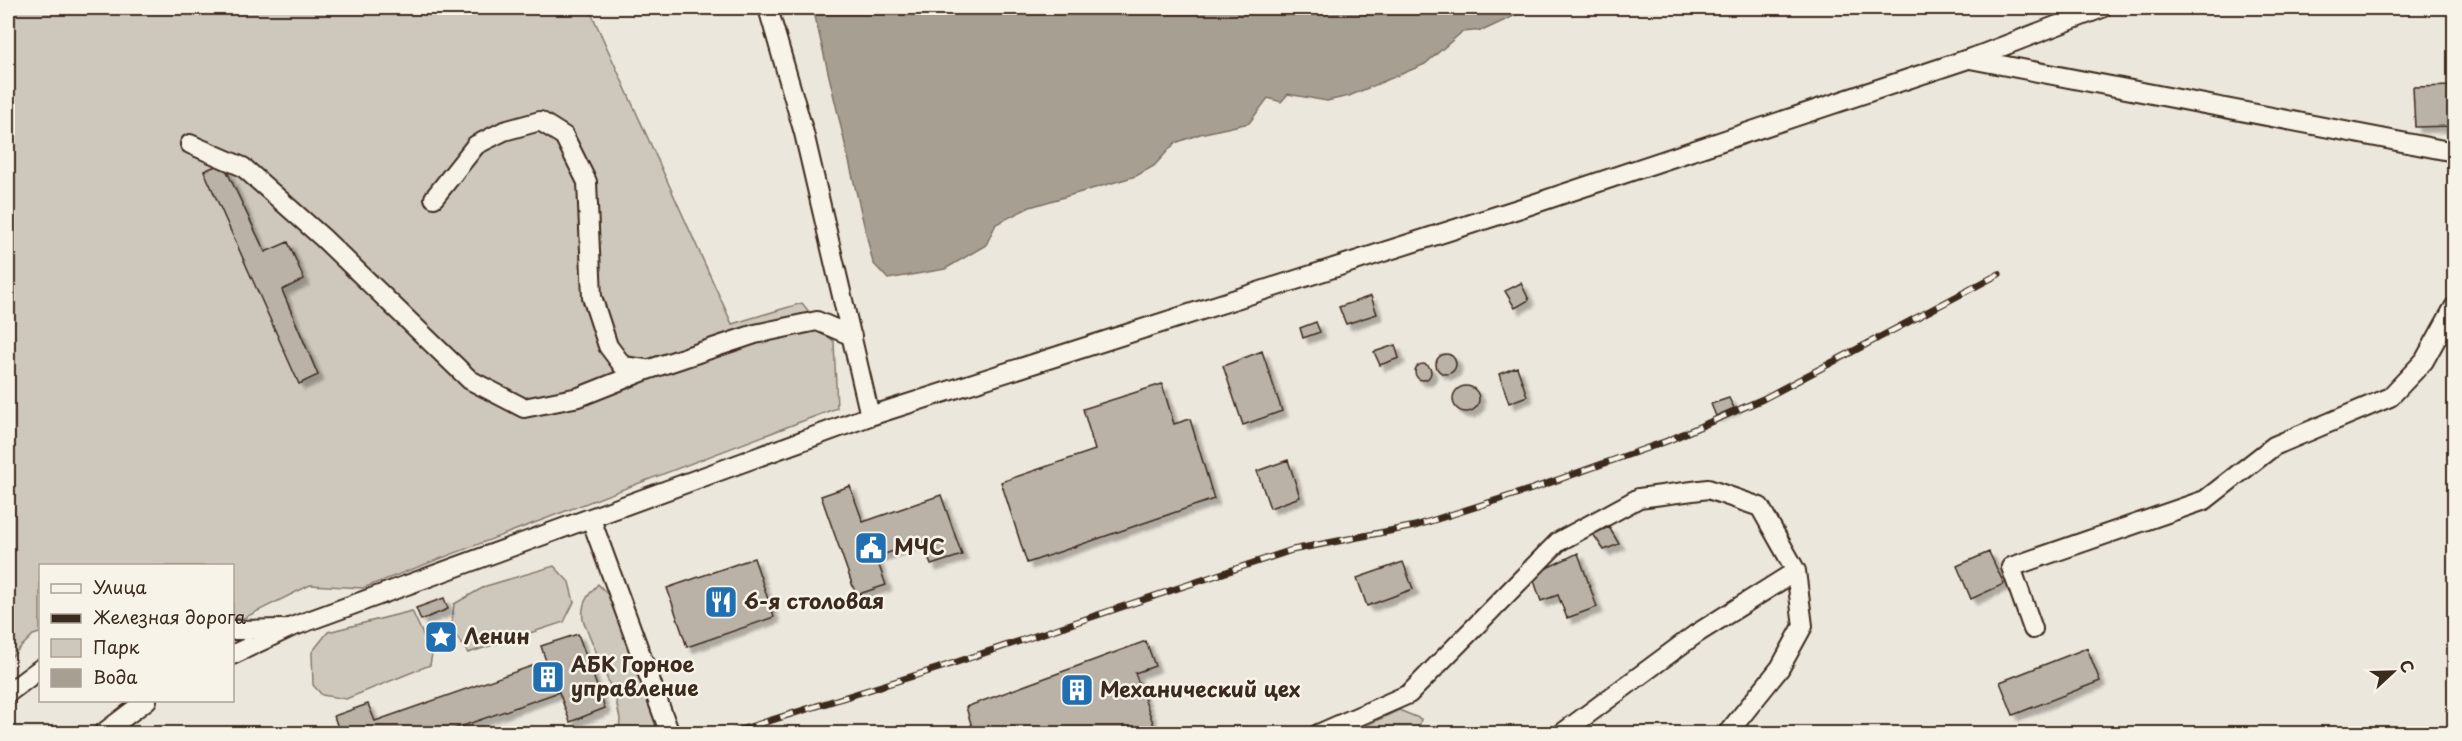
<svg xmlns="http://www.w3.org/2000/svg" width="2462" height="741" viewBox="0 0 2462 741" font-family="'Playpen Sans',sans-serif">
<defs>
<filter id="shadow"><feDropShadow dx="5.5" dy="5.5" stdDeviation="1.5" flood-color="#0004"/></filter>
</defs>
<rect width="100%" height="100%" fill="#ece7dc"/>
<filter id="ink" filterUnits="userSpaceOnUse"><feTurbulence type="fractalNoise" baseFrequency=".0167" numOctaves="2"/><feDisplacementMap in="SourceGraphic" scale="12" xChannelSelector="R" yChannelSelector="G"/><feConvolveMatrix kernelMatrix="1 2 1 2 8 2 1 2 1" color-interpolation-filters="sRGB"/></filter>
<g filter="url(#ink)">
<path fill="#cec8bc" stroke="#84796d" stroke-width="1.5" d="M 8,8 L 589,8 L 732,324 L 802,303 L 834,342 L 837,408 L 363,588 L 310,585 L 242,619 L 233,618 L 232,566 L 40,566 L 40,633 L 33,635 L 8,660 Z
M 554,566 L 569,582 L 574,602 L 564,622 L 468,653 L 451,629 L 454,604 L 486,586 Z
M 598,584 L 611,598 L 646,684 L 657,721 L 657,733 L 611,733 L 619,730 L 620,719 L 616,700 L 583,620 C 581,603 587,596 598,584 Z
M 412,611 L 432,654 L 430,665 L 346,699 L 322,695 L 313,685 L 312,652 L 328,632 Z
M 1399,710 L 1421,719 L 1418,733 L 1350,733 Z"/>
<path fill="#a89f93" stroke="#7c7064" stroke-width="1.5" d="M 813,8 L 1531,8 L 1484,30 L 1462,32 L 1425,64 L 1349,96 L 1327,101 L 1288,94 L 1281,102 L 1268,98 L 1249,123 L 1200,134 L 1175,143 L 1154,166 L 1136,176 L 1030,207 L 996,224 L 986,245 L 945,269 L 888,279 L 873,263 Z"/>
<path fill="#bab2a7" stroke="#3b2a1e" stroke-width="1.5" filter="url(#shadow)" d="M 2454,86 L 2454,126 L 2415,127 L 2413,87 Z
M 223,163 L 265,252 L 288,242 L 304,279 L 282,290 L 318,375 L 299,384 L 204,171 Z
M 1521,283 L 1529,300 L 1515,308 L 1505,291 Z
M 1371,296 L 1377,314 L 1346,324 L 1339,307 Z
M 1316,322 L 1320,332 L 1303,338 L 1300,328 Z
M 1395,345 L 1399,358 L 1380,365 L 1374,352 Z
M 1262,351 L 1282,411 L 1243,425 L 1223,366 Z
M1436 364a10 10 0 1 1 20 0a10 10 0 1 1-20 0Z
M1415 372a8 8 0 1 1 16 0a8 8 0 1 1-16 0Z
M 1517,367 L 1527,396 L 1509,403 L 1499,374 Z
M 1162,384 L 1174,424 L 1190,419 L 1214,499 L 1027,563 L 1001,482 L 1095,450 L 1083,409 Z
M1453 399a13 13 0 1 1 26 0a13 13 0 1 1-26 0Z
M 1729,398 L 1734,408 L 1716,416 L 1711,404 Z
M 1288,460 L 1300,497 L 1270,508 L 1257,471 Z
M 850,486 L 863,522 L 941,495 L 962,555 L 931,565 L 923,541 L 876,557 L 886,585 L 856,595 L 821,496 Z
M 1609,527 L 1619,544 L 1604,550 L 1593,534 Z
M 1989,552 L 2004,584 L 1971,599 L 1957,566 Z
M 1578,553 L 1597,607 L 1567,618 L 1558,595 L 1541,601 L 1532,575 Z
M 754,558 L 774,617 L 687,647 L 667,588 Z
M 1403,562 L 1413,589 L 1367,606 L 1357,578 Z
M 444,598 L 448,609 L 421,620 L 416,608 Z
M 578,634 L 605,708 L 570,722 L 559,692 L 440,734 L 340,734 L 334,716 L 368,704 L 375,721 L 546,661 L 541,646 Z
M 1146,641 L 1155,666 L 1135,673 L 1157,734 L 974,734 L 966,707 Z
M 2087,648 L 2100,681 L 2013,715 L 2000,682 Z"/>
<g fill="none" stroke-linecap="round" stroke-linejoin="round">
<g stroke="#3b2a1e" stroke-width="22">
<path id="minor" d="M 768,8 L 804,133 L 870,416
M 1970,59 L 2454,152
M 190,144 L 243,167 L 323,238 L 470,380 L 524,408 L 579,397 L 647,370 L 755,334 L 817,321 L 852,336
M 434,198 L 476,145 L 504,131 L 540,121 L 564,136 L 587,182 L 592,297 L 608,346 L 623,366 L 645,369
M 591,519 L 670,734
M 2033,629 L 2011,567 L 2205,500 L 2274,446 L 2390,397 L 2424,361 L 2454,307
M 232,630 L 282,629
M 232,655 L 289,628 L 870,416 L 1521,208 L 1983,54 L 2102,8
M 8,693 L 40,669
M 102,734 L 147,700
M 1318,734 L 1409,694 L 1558,542 L 1639,498 L 1708,489 L 1760,507 L 1796,571 L 1696,634 L 1561,734
M 1727,734 L 1780,668 L 1803,626 L 1796,571"/>
</g>
<use href="#minor" stroke="#f7f3e8" stroke-width="18"/>
<g stroke="#3b2a1e" stroke-width="7">
<path id="rail" d="M 727,734 L 939,668 L 1292,550 L 1415,526 L 1532,489 L 1667,441 L 1763,399 L 1999,274"/>
</g>
<use href="#rail" stroke="#f7f3e8" stroke-width="4.5" stroke-dasharray="14" stroke-linecap="butt"/>
</g>
</g>
<defs>
<g id="civic-square" transform="scale(1.725)"><rect x="-9" y="-9" width="18" height="18" rx="4" fill="#1f6fb2" stroke="#f7f3e8"/><path d="M-.6-6.5H3V-4.5H.6V-3L4-1V1h2V6H-6V1h2V-1L-.6-3ZM-1.2 2.5V6h2.4V2.5Z" fill="#fff"/></g>
<g id="restaurant-square" transform="scale(1.725)"><rect x="-9" y="-9" width="18" height="18" rx="4" fill="#1f6fb2" stroke="#f7f3e8"/><path d="M-5-6h1v4h1v-4h1v4h1v-4h1v5L-1.5 .5V6h-2V.5L-5-1ZM5-6V6H3V1.5H1.5Q1.5-4 5-6Z" fill="#fff"/></g>
<g id="sight-square" transform="scale(1.725)"><rect x="-9" y="-9" width="18" height="18" rx="4" fill="#1f6fb2" stroke="#f7f3e8"/><path d="M0-6L1.8-2.2L6-1.7L2.9 1.2L3.7 5.4L0 3.3L-3.7 5.4L-2.9 1.2L-6-1.7L-1.8-2.2Z" fill="#fff"/></g>
<g id="building-square" transform="scale(1.725)"><rect x="-9" y="-9" width="18" height="18" rx="4" fill="#1f6fb2" stroke="#f7f3e8"/><path d="M-4-6H4V6H1V3H-1V6H-4ZM-2.5-4.3h1.7v1.8h-1.7ZM.8-4.3h1.7v1.8H.8ZM-2.5-1h1.7V.8h-1.7ZM.8-1h1.7V.8H.8Z" fill="#fff"/></g>
</defs>
<g fill-rule="evenodd">
<use href="#civic-square" x="871" y="548"/>
<use href="#restaurant-square" x="721" y="602"/>
<use href="#sight-square" x="441" y="637"/>
<use href="#building-square" x="548" y="677"/>
<use href="#building-square" x="1077" y="690"/>
</g>
<g text-anchor="middle" stroke-width="5" stroke-linejoin="round" paint-order="stroke">
<g font-size="21" font-weight="bold" fill="#3b2a1e" stroke="#f7f3e8" text-anchor="start">
<text x="894" y="555">МЧС</text>
<text x="744" y="609">6-я столовая</text>
<text x="464" y="644">Ленин</text>
<text x="571" y="672">АБК Горное<tspan x="571" dy="24">управление</tspan></text>
<text x="1100" y="697">Механический цех</text>
</g>
</g>
<rect width="2462" height="741" fill="none" stroke="#f7f3e8" stroke-width="30"/>
<rect x="15" y="15" width="2432" height="711" fill="none" stroke="#3b2a1e" stroke-width="2" filter="url(#ink)"/>
<rect x="39" y="564" width="195" height="138" fill="#f7f3e8" stroke="#aca397" stroke-width="1.5"/>
<rect x="51" y="584" width="30" height="9" fill="#f7f3e8" stroke="#aca397" stroke-width="1.5"/>
<text x="93" y="594" font-size="18" fill="#3b2a1e">Улица</text>
<rect x="51" y="614" width="30" height="9" fill="#3b2a1e" stroke="#aca397" stroke-width="1.5"/>
<text x="93" y="624" font-size="18" fill="#3b2a1e">Железная дорога</text>
<rect x="51" y="639" width="30" height="18" fill="#cec8bc" stroke="#aca397" stroke-width="1.5"/>
<text x="93" y="654" font-size="18" fill="#3b2a1e">Парк</text>
<rect x="51" y="669" width="30" height="18" fill="#a89f93" stroke="#aca397" stroke-width="1.5"/>
<text x="93" y="684" font-size="18" fill="#3b2a1e">Вода</text>
<g transform="translate(2393 672) rotate(68)" stroke="#f7f3e8" stroke-width="4.5" paint-order="stroke">
<path d="M0-4.5L10 22L0 15L-10 22Z" fill="#3b2a1e"/>
<text y="-9" font-size="16" font-weight="bold" text-anchor="middle" fill="#3b2a1e">С</text>
</g>
</svg>
